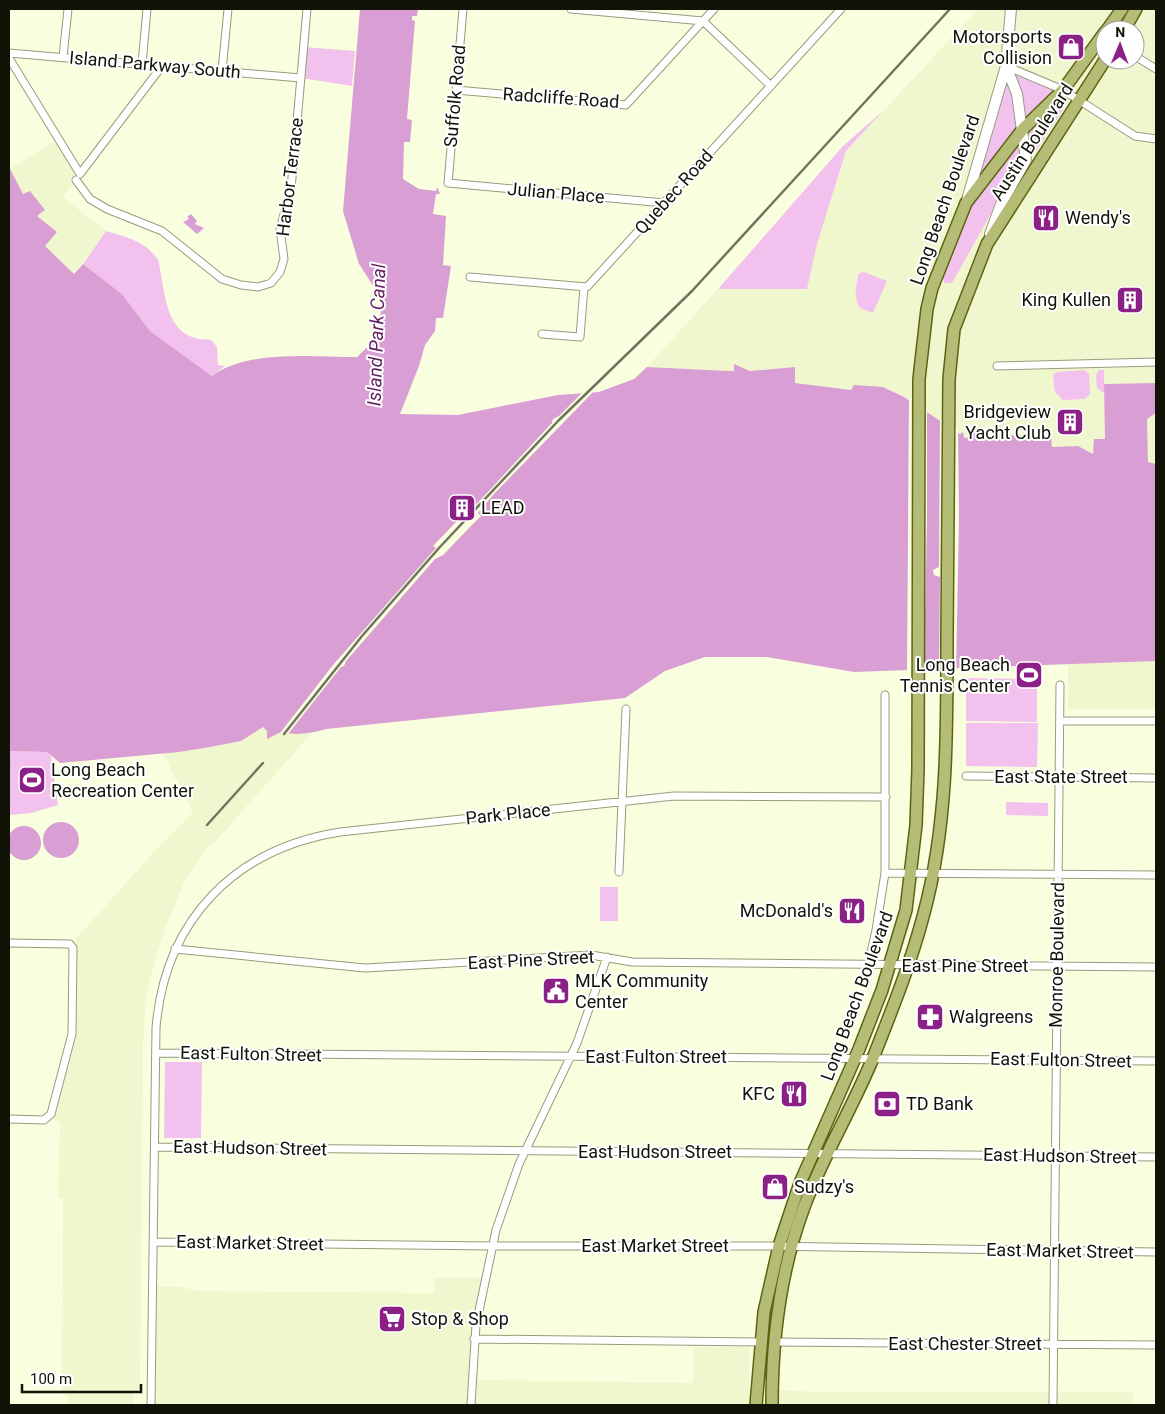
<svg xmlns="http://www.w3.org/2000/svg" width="1165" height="1414" viewBox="0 0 1165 1414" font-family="Roboto,sans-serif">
<rect width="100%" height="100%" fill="#f9fede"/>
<path fill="#f0f7cf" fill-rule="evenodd" d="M 978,9 L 1156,9 L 1156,67 L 1151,75 L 1156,77 L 1156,383 L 1104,384 L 1105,439 L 1093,455 L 1078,446 L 1052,447 L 1051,436 L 986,435 L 973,429 L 973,438 L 964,438 L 904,397 L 883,387 L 851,390 L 794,383 L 795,367 L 750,371 L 734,365 L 734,371 L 728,371 L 647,367 L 718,289 L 807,289 L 817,244 L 846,151 ZM 1105,30 L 1135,30 L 1135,60 L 1105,60 Z
M 58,139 L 80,174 L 63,197 L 106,231 L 74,274 L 45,246 L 37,216 L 45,210 L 23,195 L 10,169 Z
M 1156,413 L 1156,464 L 1148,462 L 1147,419 Z
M 1156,661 L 1156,709 L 1068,709 L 1068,664 Z
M 263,727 L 267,731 L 267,738 L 281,732 L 289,734 L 312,733 L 214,843 L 212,842 L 186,878 L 165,929 L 152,970 L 146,999 L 143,1045 L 140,1390 L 134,1390 L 133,1405 L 69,1405 L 69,1398 L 62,1392 L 63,1199 L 58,1198 L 60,1122 L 54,1120 L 75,1042 L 76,939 L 140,867 L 193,812 L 162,752 L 179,752 L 241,741 Z
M 434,1278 L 485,1278 L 476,1322 L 475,1380 L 693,1383 L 694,1347 L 750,1347 L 749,1389 L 823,1392 L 1133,1392 L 1133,1405 L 151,1405 L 153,1286 L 181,1287 L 199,1291 L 434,1293 Z"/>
<path fill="#f2c1ed" d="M 304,47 L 355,51 L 352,86 L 301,78 Z
M 1010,70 L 1060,91 L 1024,126 Z
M 1006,72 L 1011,82 L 1019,128 L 970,193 Z
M 1061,100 L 1065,102 L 1064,108 L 1033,156 L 1028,154 L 1027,136 L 1056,102 Z
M 883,111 L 846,151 L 817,244 L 807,289 L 718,289 L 843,146 Z
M 1019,145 L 1021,160 L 952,283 L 944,283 L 943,277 C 954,249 962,218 979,192 C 990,174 1004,159 1019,145 Z
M 106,231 C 126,237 146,241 158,260 C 165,286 163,329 195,338 C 200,340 206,339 211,340 L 217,347 L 218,365 L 225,366 L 212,376 L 150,331 L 122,294 L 83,264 Z
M 864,272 L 887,281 L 873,313 L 860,308 C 853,297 856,285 859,273 Z
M 1085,370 L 1089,374 L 1090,394 L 1085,399 L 1063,400 L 1055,392 L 1053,375 L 1057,372 Z
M 1099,370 L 1104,370 L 1104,393 L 1097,388 L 1096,375 Z
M 966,678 L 1037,679 L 1037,722 L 966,721 Z
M 966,723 L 1038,723 L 1037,767 L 966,766 Z
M 9,751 L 47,752 L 51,756 L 58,805 L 31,813 L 9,815 Z
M 1006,802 L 1048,803 L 1048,816 L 1006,815 Z
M 600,887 L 618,887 L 618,921 L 600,921 Z
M 165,1062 L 202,1062 L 201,1138 L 164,1138 Z"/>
<path fill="#d99fd4" d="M 360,9 L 418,9 L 417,16 L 412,16 L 412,20 L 415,21 L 407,119 L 412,120 L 410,142 L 404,142 L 403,179 L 419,189 L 436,191 L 437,187 L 440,194 L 436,194 L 433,214 L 446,216 L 443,265 L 451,266 L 443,318 L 436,318 L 435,331 L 425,345 L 419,366 L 400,414 L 458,415 L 558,395 L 599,392 L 634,379 L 647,367 L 728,371 L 734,371 L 734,364 L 750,371 L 795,367 L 795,383 L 851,390 L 854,385 L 883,387 L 904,397 L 960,434 L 963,432 L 964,438 L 973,437 L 972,428 L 986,435 L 1051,436 L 1052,447 L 1078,446 L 1093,454 L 1094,439 L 1105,439 L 1104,384 L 1156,383 L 1156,413 L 1147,419 L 1148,462 L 1156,464 L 1156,661 L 854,672 L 767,657 L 705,657 L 665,671 L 625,698 L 326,729 C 312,733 296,736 281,732 L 267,739 L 267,731 L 263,727 L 241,741 L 210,747 L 179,752 L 60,763 L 47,752 L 9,751 L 11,766 L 9,766 L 9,167 L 23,194 L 30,191 L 45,210 L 37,216 L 57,232 L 45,246 L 74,274 L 83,264 L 122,294 L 150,331 L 212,376 C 249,349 313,357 357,357 L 380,335 L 381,298 L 359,264 L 343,211 Z
M 191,214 L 197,221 L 195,224 L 204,228 L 197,234 L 183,222 L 189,219 L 187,217 Z
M43 840a18 18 0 1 1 36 0a18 18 0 1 1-36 0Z
M7 843a17 17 0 1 1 34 0a17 17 0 1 1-34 0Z"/>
<path fill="#f9fede" d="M 596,389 L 493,495 L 478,513 L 481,516 L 469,528 L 443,555 L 435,559 L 346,661 L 344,666 L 341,667 L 288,734 L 281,732 L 333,665 L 436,548 L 433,546 L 459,519 L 452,512 L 464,500 L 473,508 L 552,423 L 553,419 L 559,416 L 585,390 Z
M 909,397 L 927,409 L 927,518 L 924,672 L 907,673 Z
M 940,418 L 958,430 L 959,518 L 956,671 L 939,671 L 940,577 L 934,575 L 933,570 L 939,567 Z"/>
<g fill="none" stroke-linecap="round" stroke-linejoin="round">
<g stroke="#979c7e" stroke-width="9">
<path id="street" d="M 463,9 L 448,183 L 664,203
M 571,9 L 703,21 L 771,86
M 9,53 L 301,78
M 1135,56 L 1156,69
M 63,57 L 68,9
M 9,58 L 80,174 L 162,66
M 142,64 L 147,9
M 1006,66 L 1063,90 L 1135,136 L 1156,139
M 222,71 L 228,9
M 456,90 L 626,105 L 714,9
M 76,180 L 90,199 L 107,209 L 162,231 L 222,279 L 241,285 L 258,287 L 271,283 L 280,272 L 284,259 L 280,229 L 291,189 L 307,9
M 470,277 L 587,287 L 841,9
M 542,334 L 580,337 L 584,287
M 997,366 L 1156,362
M 1060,721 L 1156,721
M 966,776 L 1156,778
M 619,872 L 626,709
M 885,873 L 1156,875
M 9,943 L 70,944 L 73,948 L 72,1034 L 51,1114 L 44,1120 L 9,1119
M 175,949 L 365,968 L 591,955 L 632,962 L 1156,967
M 868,966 L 876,930 L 885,873 L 885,695
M 156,1053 L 1156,1061
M 155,1147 L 1156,1157
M 153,1242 L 493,1246 L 765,1246 L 1156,1252
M 474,1339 L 760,1342
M 774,1342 L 1156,1345
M 151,1405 L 156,1028 C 165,920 234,849 340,832 L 674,796 L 886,797
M 471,1405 L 476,1325 L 496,1230 L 519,1164 L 577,1043 L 607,957
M 1053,1405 L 1060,685"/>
</g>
<g stroke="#979c7e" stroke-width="12">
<path id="secondary" d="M 967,200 L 1006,66 L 1011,9
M 990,234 L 1001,204 L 1026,160 L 1017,94 L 1006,66"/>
</g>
<g stroke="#5c6413" stroke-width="14">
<path id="primary" d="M 1107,30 L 1122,9
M 1124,30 L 1136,9
M 756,1405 L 764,1312 L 779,1246 L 800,1183 L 859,1049 L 882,990 L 906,910 L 916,825 L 918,769 L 919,379 L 927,309 L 932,288 L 966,203 L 1023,129 L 1063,90 L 1105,32
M 772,1405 C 772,1339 781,1269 804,1207 C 823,1156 852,1109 873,1058 C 892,1010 911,963 924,913 C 948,824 947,731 947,639 C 947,553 948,466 949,379 L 954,329 L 987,244 L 1105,60"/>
</g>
<use href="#street" stroke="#fff" stroke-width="7"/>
<use href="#secondary" stroke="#fff" stroke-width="10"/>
<use href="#primary" stroke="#b5bc76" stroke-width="11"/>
<path stroke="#717460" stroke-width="2.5" d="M 284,734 L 362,636 L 439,548 L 558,421 L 692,291 L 950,9
M 207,825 L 263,763"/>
</g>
<defs>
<g id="shop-square" transform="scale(1.4375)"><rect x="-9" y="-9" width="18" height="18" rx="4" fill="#8b2187" stroke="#fff"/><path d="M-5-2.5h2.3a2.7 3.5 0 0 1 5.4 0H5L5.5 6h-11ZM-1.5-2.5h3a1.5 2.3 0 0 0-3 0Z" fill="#fff"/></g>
<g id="restaurant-square" transform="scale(1.4375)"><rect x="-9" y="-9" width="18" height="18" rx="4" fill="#8b2187" stroke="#fff"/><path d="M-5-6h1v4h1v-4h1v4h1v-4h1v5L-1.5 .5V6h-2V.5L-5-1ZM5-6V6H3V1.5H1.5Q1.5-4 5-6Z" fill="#fff"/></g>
<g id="building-square" transform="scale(1.4375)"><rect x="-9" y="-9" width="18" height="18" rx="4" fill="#8b2187" stroke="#fff"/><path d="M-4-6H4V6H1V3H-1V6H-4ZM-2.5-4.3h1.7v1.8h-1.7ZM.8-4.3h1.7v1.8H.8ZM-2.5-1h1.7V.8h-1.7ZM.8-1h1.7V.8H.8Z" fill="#fff"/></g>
<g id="stadium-square" transform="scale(1.4375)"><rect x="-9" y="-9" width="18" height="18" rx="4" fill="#8b2187" stroke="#fff"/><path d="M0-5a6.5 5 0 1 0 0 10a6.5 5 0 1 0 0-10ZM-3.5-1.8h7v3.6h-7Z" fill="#fff"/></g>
<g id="civic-square" transform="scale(1.4375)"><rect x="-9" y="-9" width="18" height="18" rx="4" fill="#8b2187" stroke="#fff"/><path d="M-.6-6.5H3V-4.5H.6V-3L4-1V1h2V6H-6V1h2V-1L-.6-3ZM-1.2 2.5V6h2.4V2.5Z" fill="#fff"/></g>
<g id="pharmacy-square" transform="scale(1.4375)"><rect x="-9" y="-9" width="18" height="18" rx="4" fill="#8b2187" stroke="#fff"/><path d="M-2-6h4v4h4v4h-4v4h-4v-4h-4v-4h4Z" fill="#fff"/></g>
<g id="bank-square" transform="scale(1.4375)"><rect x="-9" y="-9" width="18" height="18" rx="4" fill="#8b2187" stroke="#fff"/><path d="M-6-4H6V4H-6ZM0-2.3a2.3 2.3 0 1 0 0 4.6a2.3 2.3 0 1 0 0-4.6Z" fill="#fff"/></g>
<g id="supermarket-square" transform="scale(1.4375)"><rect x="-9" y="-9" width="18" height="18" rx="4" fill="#8b2187" stroke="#fff"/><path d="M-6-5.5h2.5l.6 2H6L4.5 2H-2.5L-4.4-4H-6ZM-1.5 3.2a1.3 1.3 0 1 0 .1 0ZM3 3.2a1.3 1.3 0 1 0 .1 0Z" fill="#fff"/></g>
</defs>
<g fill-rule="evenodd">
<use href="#shop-square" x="1071" y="47"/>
<use href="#restaurant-square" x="1046" y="218"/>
<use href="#building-square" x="1130" y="300"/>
<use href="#building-square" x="1070" y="422"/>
<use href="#building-square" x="462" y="508"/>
<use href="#stadium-square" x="1029" y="675"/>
<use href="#stadium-square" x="32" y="780"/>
<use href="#restaurant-square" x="852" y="911"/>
<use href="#civic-square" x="556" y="991"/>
<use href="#pharmacy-square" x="930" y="1017"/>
<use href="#restaurant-square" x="794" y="1094"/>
<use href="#bank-square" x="887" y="1104"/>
<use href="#shop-square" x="775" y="1187"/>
<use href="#supermarket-square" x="392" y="1319"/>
</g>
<g text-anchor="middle" stroke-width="4" stroke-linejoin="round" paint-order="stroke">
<g font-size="18" fill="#111307" stroke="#fff" text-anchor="start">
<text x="1052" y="43" text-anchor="end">Motorsports<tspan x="1052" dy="21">Collision</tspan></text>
<text x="1065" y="224">Wendy's</text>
<text x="1111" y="306" text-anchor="end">King Kullen</text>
<text x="1051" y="418" text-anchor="end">Bridgeview<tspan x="1051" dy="21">Yacht Club</tspan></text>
<text x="481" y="514">LEAD</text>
<text x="1010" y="671" text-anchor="end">Long Beach<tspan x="1010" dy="21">Tennis Center</tspan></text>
<text x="51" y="776">Long Beach<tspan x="51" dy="21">Recreation Center</tspan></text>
<text x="833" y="917" text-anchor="end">McDonald's</text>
<text x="575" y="987">MLK Community<tspan x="575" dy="21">Center</tspan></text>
<text x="949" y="1023">Walgreens</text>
<text x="775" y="1100" text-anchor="end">KFC</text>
<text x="906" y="1110">TD Bank</text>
<text x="794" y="1193">Sudzy's</text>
<text x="411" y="1325">Stop &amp; Shop</text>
</g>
<g font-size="18" fill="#111307" stroke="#fff">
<text transform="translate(155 65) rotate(5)" y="6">Island Parkway South</text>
<text transform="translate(455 96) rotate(-85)" y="6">Suffolk Road</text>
<text transform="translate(561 98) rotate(4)" y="6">Radcliffe Road</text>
<text transform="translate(1032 142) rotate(-57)" y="6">Austin Boulevard</text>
<text transform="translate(290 177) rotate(-83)" y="6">Harbor Terrace</text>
<text transform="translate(674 192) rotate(-48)" y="6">Quebec Road</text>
<text transform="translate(556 193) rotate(5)" y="6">Julian Place</text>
<text transform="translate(945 200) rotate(-71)" y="6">Long Beach Boulevard</text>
<text x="1061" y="783">East State Street</text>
<text transform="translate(508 814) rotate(-6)" y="6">Park Place</text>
<text transform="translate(1057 955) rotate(-89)" y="6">Monroe Boulevard</text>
<text transform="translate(531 960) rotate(-3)" y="6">East Pine Street</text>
<text x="965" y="972">East Pine Street</text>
<text transform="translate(857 996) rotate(-70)" y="6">Long Beach Boulevard</text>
<text transform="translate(251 1054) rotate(1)" y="6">East Fulton Street</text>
<text x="656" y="1063">East Fulton Street</text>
<text transform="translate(1061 1060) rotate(1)" y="6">East Fulton Street</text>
<text transform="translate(250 1148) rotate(1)" y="6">East Hudson Street</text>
<text x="655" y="1158">East Hudson Street</text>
<text transform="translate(1060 1156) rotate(1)" y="6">East Hudson Street</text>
<text transform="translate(250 1243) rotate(1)" y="6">East Market Street</text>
<text x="655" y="1252">East Market Street</text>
<text transform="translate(1060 1251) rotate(1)" y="6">East Market Street</text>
<text x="965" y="1350">East Chester Street</text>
</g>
<g font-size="19" font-style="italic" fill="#621f5f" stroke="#fff">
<text transform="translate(376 335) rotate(-88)" y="7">Island Park Canal</text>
</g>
</g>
<rect width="1165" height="1414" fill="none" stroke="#111307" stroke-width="20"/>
<g transform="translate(1120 45) rotate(1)"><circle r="24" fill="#ffffff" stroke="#a0a19c"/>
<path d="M0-4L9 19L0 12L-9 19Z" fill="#8b2187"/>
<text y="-8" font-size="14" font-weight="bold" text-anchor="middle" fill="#111307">N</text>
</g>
<path d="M22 1384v8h119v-8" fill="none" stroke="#111307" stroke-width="2.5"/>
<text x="30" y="1384" font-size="15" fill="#111307" stroke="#ffffff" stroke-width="4" paint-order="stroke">100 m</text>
</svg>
